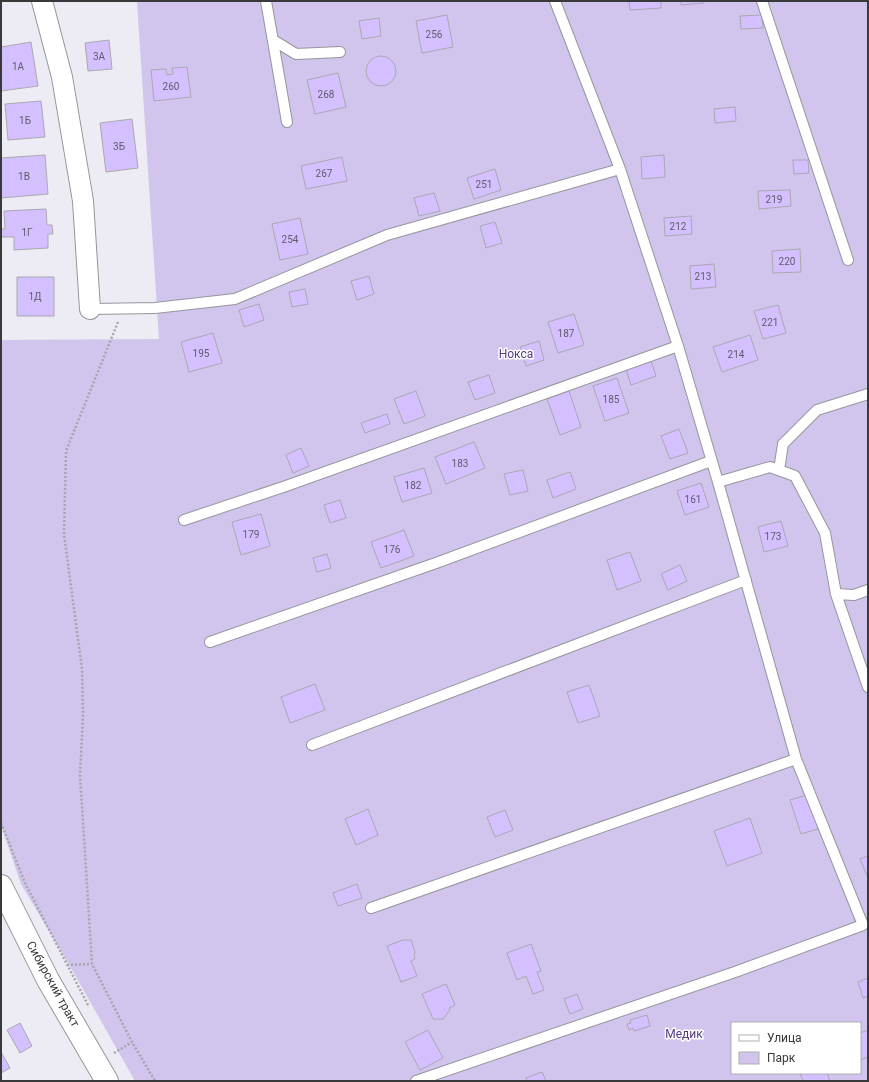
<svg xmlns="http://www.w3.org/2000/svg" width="869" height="1082" viewBox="0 0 869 1082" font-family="Roboto,sans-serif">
<rect width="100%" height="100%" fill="#edebf3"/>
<path fill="#d1c5ed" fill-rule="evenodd" d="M 142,1 L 868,1 L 868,1081 L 135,1081 L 71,968 L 21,884 L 1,825 L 1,340 L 159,339 L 137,2 ZM 732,1023 L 860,1023 L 860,1073 L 732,1073 Z"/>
<path fill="#d4c0ff" stroke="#aaa8af" d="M 629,1 L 661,1 L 661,8 L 630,10 Z
M 681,1 L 703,1 L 704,3 L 681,5 Z
M 447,15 L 453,47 L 422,53 L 416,21 Z
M 762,15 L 763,28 L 741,29 L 740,16 Z
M 379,18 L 381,36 L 362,39 L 359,21 Z
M 109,40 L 112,69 L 88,71 L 85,43 Z
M 31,42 L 38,86 L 1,91 L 1,47 Z
M366 71a15 15 0 1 1 30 0a15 15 0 1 1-30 0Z
M 187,67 L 191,97 L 154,101 L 151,70 L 166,69 L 167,75 L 173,74 L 172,68 Z
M 338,73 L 346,107 L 315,114 L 307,80 Z
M 41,101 L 45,137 L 8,140 L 5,104 Z
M 735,107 L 736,121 L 715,123 L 714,109 Z
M 132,119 L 138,168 L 106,172 L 100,123 Z
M 45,155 L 48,194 L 1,198 L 1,158 Z
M 664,155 L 665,177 L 642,179 L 641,157 Z
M 342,157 L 347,181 L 306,189 L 301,166 Z
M 793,160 L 808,160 L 809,173 L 794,174 Z
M 495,169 L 501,190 L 474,199 L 467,178 Z
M 790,190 L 791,206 L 759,209 L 758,191 Z
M 434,193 L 440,211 L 419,216 L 414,198 Z
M 46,209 L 47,225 L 52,225 L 53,234 L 48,234 L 48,248 L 14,250 L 14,237 L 1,237 L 1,229 L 5,229 L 4,211 Z
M 691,216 L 692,234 L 665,236 L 664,218 Z
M 300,218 L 308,254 L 280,260 L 272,224 Z
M 495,222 L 502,243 L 486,248 L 480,226 Z
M 800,249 L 801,272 L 773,273 L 772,251 Z
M 714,264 L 716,287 L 691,289 L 690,266 Z
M 369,276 L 374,294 L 357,300 L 351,281 Z
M 17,277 L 54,277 L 54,316 L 17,316 Z
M 305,289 L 308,304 L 292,307 L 289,292 Z
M 259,304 L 264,320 L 244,327 L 239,310 Z
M 778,305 L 786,333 L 763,339 L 754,311 Z
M 574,314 L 584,345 L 558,353 L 548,322 Z
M 213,333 L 222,363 L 189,372 L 181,342 Z
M 750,335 L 758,360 L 722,372 L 713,347 Z
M 539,341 L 544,360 L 526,366 L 520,347 Z
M 651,361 L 656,376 L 631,385 L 626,369 Z
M 489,375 L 495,393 L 475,400 L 468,382 Z
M 617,378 L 629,413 L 605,421 L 593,386 Z
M 416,391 L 425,416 L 404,424 L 394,399 Z
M 569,391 L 581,427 L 560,435 L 547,399 Z
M 387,414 L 390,424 L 365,433 L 361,423 Z
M 679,429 L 688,453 L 670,459 L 661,436 Z
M 474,442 L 485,468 L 446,484 L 435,457 Z
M 301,448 L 309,466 L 293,473 L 286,455 Z
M 424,468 L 432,493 L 402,502 L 394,477 Z
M 523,470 L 528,491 L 510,495 L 504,474 Z
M 570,472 L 576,489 L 553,498 L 547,480 Z
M 701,483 L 709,507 L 685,515 L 677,491 Z
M 340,500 L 346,518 L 330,523 L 324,505 Z
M 261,514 L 270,546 L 241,555 L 232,522 Z
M 781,521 L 788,546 L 764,552 L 758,527 Z
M 404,530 L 414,556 L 381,568 L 371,542 Z
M 630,552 L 641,581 L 617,590 L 607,560 Z
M 327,554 L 331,568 L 317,572 L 313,558 Z
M 680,565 L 687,581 L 668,590 L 661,574 Z
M 315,684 L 325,710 L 290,723 L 281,697 Z
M 589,685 L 600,716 L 578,723 L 567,692 Z
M 810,794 L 821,828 L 801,834 L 790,800 Z
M 368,809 L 378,835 L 356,845 L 345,819 Z
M 505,810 L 513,830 L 495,837 L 487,817 Z
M 750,818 L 762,853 L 727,866 L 714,831 Z
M 868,856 L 868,878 L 860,859 Z
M 357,884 L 362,898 L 338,906 L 333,893 Z
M 403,940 L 411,940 L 415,952 L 414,956 L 415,959 L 411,961 L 417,976 L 401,982 L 387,946 Z
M 531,944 L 541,971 L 537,972 L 544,990 L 533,994 L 526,976 L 517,980 L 507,953 Z
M 868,978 L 868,996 L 863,998 L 858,982 Z
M 446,984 L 455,1005 L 449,1008 L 450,1010 L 443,1019 L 433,1019 L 422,994 Z
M 577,994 L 583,1009 L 570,1014 L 564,999 Z
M 647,1015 L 650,1026 L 634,1031 L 633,1028 L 629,1030 L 627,1024 L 631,1023 L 630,1020 Z
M 20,1023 L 32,1046 L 20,1053 L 7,1030 Z
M 428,1030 L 443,1058 L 420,1070 L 405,1042 Z
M 868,1030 L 868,1057 L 860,1060 L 860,1033 Z
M 1,1052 L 10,1068 L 1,1073 Z
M 542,1072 L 546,1081 L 527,1081 L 526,1078 Z
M 800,1073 L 827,1073 L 830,1081 L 803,1081 Z"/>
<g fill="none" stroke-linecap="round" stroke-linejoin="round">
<g stroke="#97959c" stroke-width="12">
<path id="lane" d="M 266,1 L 287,122
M 555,1 L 620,169 L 678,346 L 718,482 L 770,467 L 795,476 L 825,533 L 836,594 L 868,687
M 762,1 L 848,260
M 273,40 L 296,54 L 340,52
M 90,309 L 155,308 L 235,299 L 387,235 L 620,169
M 779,470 L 783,444 L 817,410 L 868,394
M 184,520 L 286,486 L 678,346
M 836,594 L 854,595 L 868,590
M 210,642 L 436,563 L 711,461
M 312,745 L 746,580
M 371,908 L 796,759
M 416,1081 L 735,972 L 863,925 L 796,759 L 718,482"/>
</g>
<g stroke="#97959c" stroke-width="22">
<path id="street" d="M 42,1 L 62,77 L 83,201 L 90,309"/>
</g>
<g stroke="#97959c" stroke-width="24">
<path id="primary" d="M 1,886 L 48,980 L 107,1081"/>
</g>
<path stroke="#a7a5ab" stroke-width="2.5" stroke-dasharray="2 2" stroke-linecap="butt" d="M 118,322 L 66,451 L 64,534 L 82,669 L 83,715 L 80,775 L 92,964 L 132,1042 L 155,1081
M 1,823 L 25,883 L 89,1007
M 67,965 L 92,964
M 114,1053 L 132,1042"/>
<use href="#lane" stroke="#fff" stroke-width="10"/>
<use href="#street" stroke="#fff" stroke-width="20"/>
<use href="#primary" stroke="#fff" stroke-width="22"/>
</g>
<g text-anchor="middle" stroke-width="3" stroke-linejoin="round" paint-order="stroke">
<g font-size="10" fill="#605a6c">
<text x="434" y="38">256</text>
<text x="99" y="60">3А</text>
<text x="18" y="70">1А</text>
<text x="171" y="90">260</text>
<text x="326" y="98">268</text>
<text x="25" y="124">1Б</text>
<text x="119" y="150">3Б</text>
<text x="324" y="177">267</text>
<text x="24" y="180">1В</text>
<text x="484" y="188">251</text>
<text x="774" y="203">219</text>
<text x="678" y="230">212</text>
<text x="27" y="236">1Г</text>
<text x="290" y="243">254</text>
<text x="787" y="265">220</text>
<text x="703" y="280">213</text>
<text x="35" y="300">1Д</text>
<text x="770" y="326">221</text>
<text x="566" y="337">187</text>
<text x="201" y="357">195</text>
<text x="736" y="358">214</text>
<text x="611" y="403">185</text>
<text x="460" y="467">183</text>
<text x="413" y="489">182</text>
<text x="693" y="503">161</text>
<text x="251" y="538">179</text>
<text x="773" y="540">173</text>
<text x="392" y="553">176</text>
</g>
<g font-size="12" fill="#553981" stroke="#fff">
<text x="516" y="358">Нокса</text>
<text x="684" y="1038">Медик</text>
</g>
<g font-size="12" fill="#39383b" stroke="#fff">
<text transform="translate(53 984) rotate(61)" y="4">Сибирский тракт</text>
</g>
</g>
<rect width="869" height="1082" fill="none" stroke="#39383b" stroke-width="4"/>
<rect x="731" y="1022" width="130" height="52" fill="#ffffff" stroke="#b0afb1"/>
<rect x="739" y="1035" width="20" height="6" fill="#ffffff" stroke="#b0afb1"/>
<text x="767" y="1042" font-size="12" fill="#39383b">Улица</text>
<rect x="739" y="1052" width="20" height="12" fill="#d1c5ed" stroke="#b0afb1"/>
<text x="767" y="1062" font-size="12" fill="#39383b">Парк</text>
</svg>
